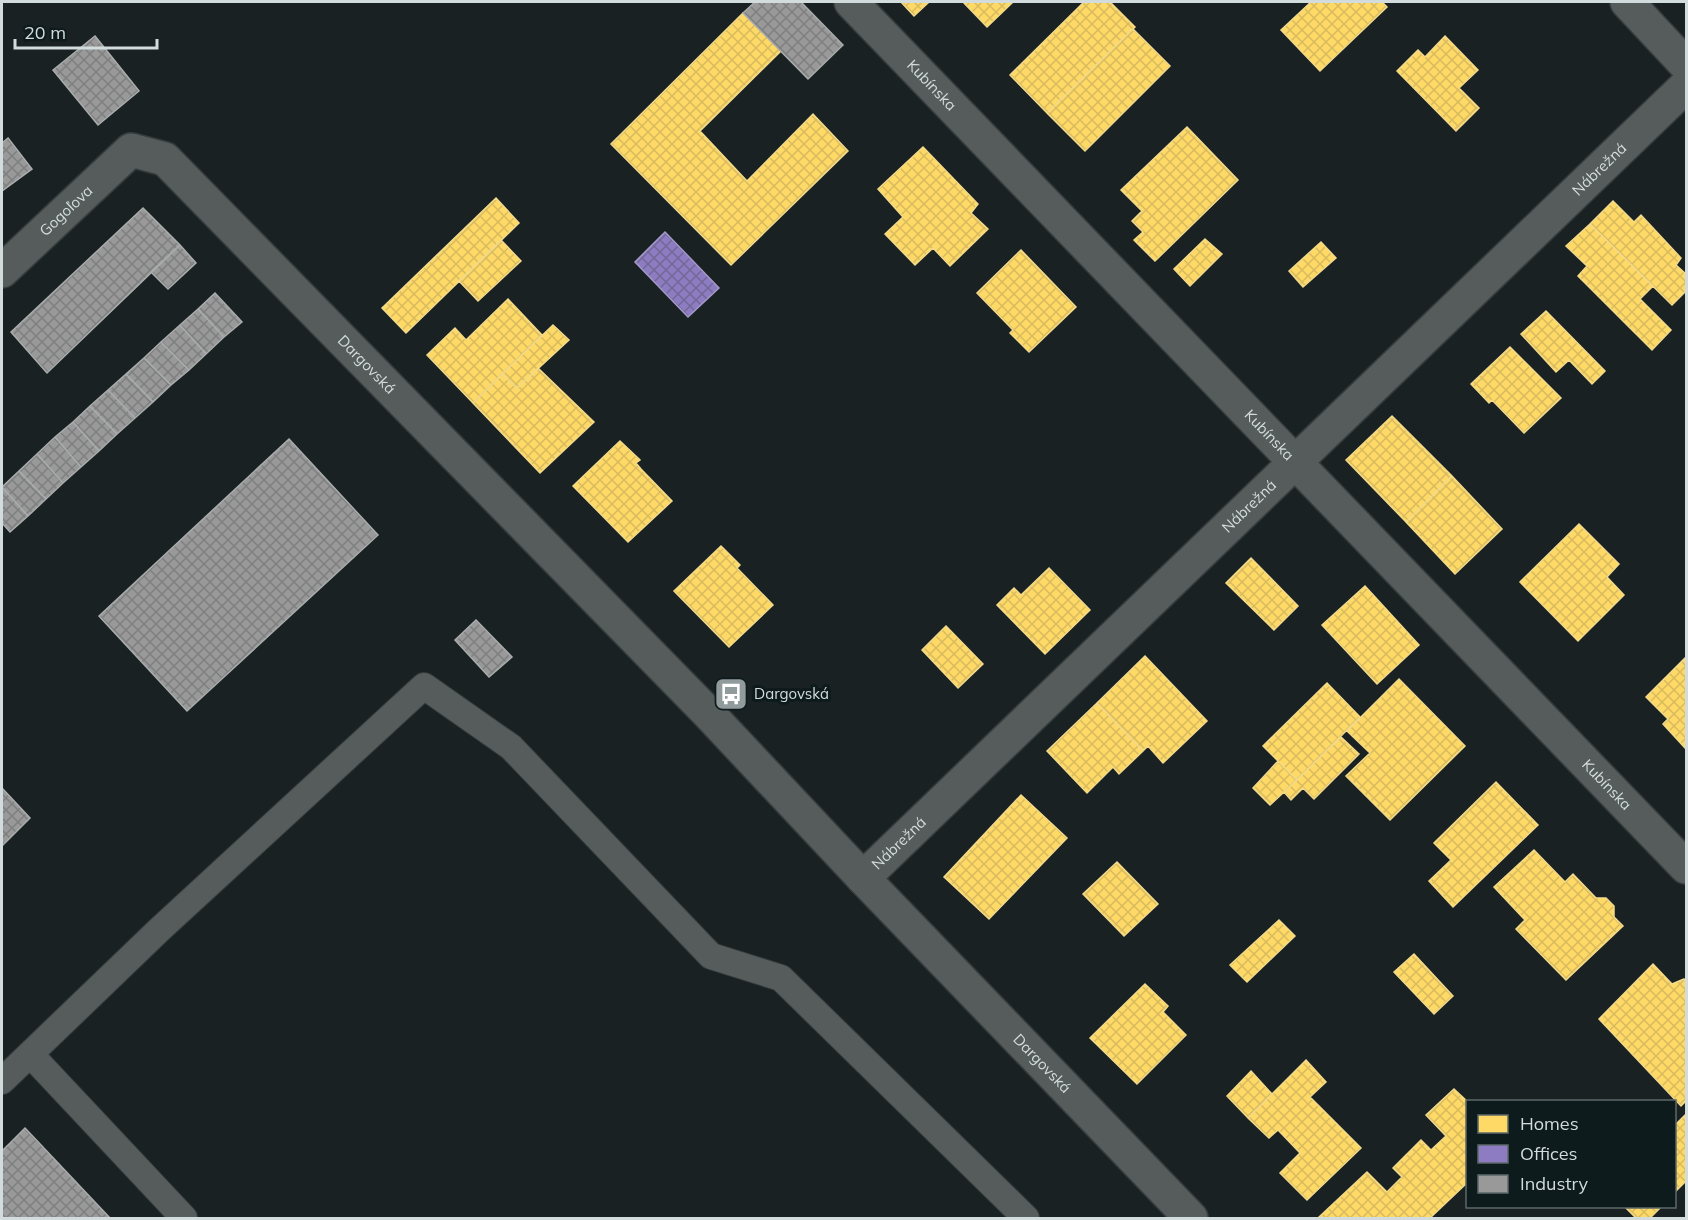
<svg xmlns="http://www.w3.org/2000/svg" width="1688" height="1220" viewBox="0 0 1688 1220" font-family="Mulish,sans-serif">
<defs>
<pattern id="homes-cross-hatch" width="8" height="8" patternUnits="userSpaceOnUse" patternTransform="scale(1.5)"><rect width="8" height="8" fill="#ffd966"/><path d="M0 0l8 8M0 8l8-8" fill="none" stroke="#d9bb5f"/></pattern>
<pattern id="offices-cross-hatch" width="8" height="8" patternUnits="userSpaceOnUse" patternTransform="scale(1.5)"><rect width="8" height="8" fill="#8e7cc3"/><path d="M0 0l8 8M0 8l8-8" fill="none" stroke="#726896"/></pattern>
<pattern id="industry-cross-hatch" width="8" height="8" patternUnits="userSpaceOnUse" patternTransform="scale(1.5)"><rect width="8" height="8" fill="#999"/><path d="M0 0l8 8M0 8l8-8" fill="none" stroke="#7e7f7f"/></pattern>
</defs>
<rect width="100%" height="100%" fill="#1a2122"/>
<path fill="url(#homes-cross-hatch)" stroke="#f2da8a" stroke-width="1.5" d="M 901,2 L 929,2 L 914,16 Z
M 963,2 L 1013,2 L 987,27 Z
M 1084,2 L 1110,2 L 1135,27 L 1047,113 L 1010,75 Z
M 1311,2 L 1382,2 L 1387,7 L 1320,71 L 1281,30 Z
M 743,13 L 781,51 L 700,131 L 747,181 L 813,114 L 848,151 L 731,265 L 611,144 Z
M 1133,29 L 1170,66 L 1085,151 L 1047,113 Z
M 1445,36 L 1478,70 L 1459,88 L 1479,108 L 1456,131 L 1397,71 L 1418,50 L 1425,57 Z
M 1187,127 L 1238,180 L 1155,261 L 1134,240 L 1143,232 L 1132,221 L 1142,211 L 1121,190 Z
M 923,147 L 978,204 L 971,213 L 988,229 L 950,266 L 933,248 L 915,265 L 885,234 L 903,217 L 878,189 Z
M 496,198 L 519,223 L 406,333 L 382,308 Z
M 1613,201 L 1634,222 L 1641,215 L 1681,258 L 1676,265 L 1686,274 L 1686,291 L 1672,305 L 1590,224 Z
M 1590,224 L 1653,286 L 1640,299 L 1671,330 L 1652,350 L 1578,276 L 1587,266 L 1566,246 Z
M 1205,239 L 1222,254 L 1190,286 L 1174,269 Z
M 501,240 L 521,261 L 478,301 L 459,281 Z
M 1321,242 L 1336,258 L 1303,287 L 1289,271 Z
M 1021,250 L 1076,307 L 1029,352 L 1010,333 L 1013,330 L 977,293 Z
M 508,299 L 542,335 L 473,403 L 427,355 L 455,328 L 466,340 Z
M 1546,311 L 1605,371 L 1592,384 L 1569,360 L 1556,372 L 1521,334 Z
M 553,325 L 569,340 L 517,388 L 502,374 Z
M 1510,347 L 1561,398 L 1524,433 L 1492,400 L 1489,403 L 1471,384 Z
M 538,368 L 594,422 L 540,473 L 473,403 L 502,374 L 517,388 Z
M 1392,416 L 1452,476 L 1406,522 L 1346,460 Z
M 620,441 L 640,460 L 636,463 L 641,469 L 672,501 L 628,542 L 573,486 Z
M 1452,476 L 1502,529 L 1455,574 L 1406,522 Z
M 1579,524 L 1619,564 L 1607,577 L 1624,595 L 1578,641 L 1520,582 Z
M 721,546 L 740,565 L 737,568 L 773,605 L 729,647 L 674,591 Z
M 1251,558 L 1298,606 L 1274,630 L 1226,583 Z
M 1049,568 L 1090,610 L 1045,654 L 997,605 L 1014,588 L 1021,595 Z
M 1365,586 L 1419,645 L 1377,684 L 1322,625 Z
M 946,626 L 983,664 L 958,688 L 922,650 Z
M 1145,656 L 1207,721 L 1163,763 L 1148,746 L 1143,751 L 1097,703 Z
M 1686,657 L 1686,749 L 1663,724 L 1668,719 L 1646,697 Z
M 1399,679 L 1465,746 L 1390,820 L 1346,776 L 1370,753 L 1347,731 Z
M 1327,683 L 1360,717 L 1297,780 L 1263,746 Z
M 1097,703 L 1143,751 L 1119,774 L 1113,767 L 1087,793 L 1047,751 Z
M 1341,737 L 1359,754 L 1314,799 L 1303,788 L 1291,800 L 1284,792 Z
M 1278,761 L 1297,780 L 1270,805 L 1253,788 Z
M 1496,782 L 1538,825 L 1453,907 L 1429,881 L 1451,860 L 1434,843 Z
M 1021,795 L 1067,838 L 989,919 L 944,877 Z
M 1534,850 L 1565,882 L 1573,874 L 1596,898 L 1606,898 L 1614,906 L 1614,917 L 1623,926 L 1566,980 L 1516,929 L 1525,920 L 1494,887 Z
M 1117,862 L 1158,904 L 1124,936 L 1083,894 Z
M 1279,920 L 1295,936 L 1247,982 L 1230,965 Z
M 1414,954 L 1453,996 L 1434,1014 L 1394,972 Z
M 1653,964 L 1672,984 L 1684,979 L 1686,982 L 1686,1101 L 1681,1106 L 1599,1019 Z
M 1145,984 L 1168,1006 L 1163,1012 L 1186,1035 L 1137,1084 L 1090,1038 Z
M 1306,1060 L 1326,1082 L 1310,1097 L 1361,1148 L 1307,1200 L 1280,1173 L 1300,1153 L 1278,1130 L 1269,1138 L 1248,1118 Z
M 1251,1071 L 1272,1094 L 1248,1118 L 1227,1096 Z
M 1454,1089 L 1468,1102 L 1468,1182 L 1430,1218 L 1318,1218 L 1367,1172 L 1387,1192 L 1402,1177 L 1393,1168 L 1421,1140 L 1431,1150 L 1446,1136 L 1426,1115 Z
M 1686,1114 L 1686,1181 L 1674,1193 L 1674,1126 Z
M 1624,1206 L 1662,1206 L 1650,1218 L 1636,1218 Z"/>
<path fill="url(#offices-cross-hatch)" stroke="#a399cb" stroke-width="1.5" d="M 665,232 L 719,288 L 688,317 L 635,262 Z"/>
<path fill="url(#industry-cross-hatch)" stroke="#aaadad" stroke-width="1.5" d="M 755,2 L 801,2 L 843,45 L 808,79 L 743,13 Z
M 95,36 L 139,91 L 98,125 L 53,70 Z
M 8,138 L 32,169 L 2,191 L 2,143 Z
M 143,208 L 180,245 L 47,373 L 11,332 Z
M 180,245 L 196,263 L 168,289 L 151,272 Z
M 215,293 L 242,322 L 224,337 L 198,309 Z
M 198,309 L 224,337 L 206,354 L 180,325 Z
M 180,325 L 206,354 L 189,370 L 161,342 Z
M 161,342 L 189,370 L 171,385 L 144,358 Z
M 144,358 L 171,385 L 153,402 L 126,374 Z
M 126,374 L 153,402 L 135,418 L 108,390 Z
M 108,390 L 135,418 L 117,434 L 90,406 Z
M 90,406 L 117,434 L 99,451 L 73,422 Z
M 73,422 L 99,451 L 81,467 L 55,437 Z
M 55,437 L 81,467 L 63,483 L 37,454 Z
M 289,439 L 378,535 L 187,711 L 99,616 Z
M 37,454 L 63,483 L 46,499 L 19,471 Z
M 19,471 L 46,499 L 28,516 L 2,487 Z
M 2,487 L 28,516 L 10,532 L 2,523 Z
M 476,620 L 512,657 L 489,677 L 455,640 Z
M 2,788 L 30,818 L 2,846 Z
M 25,1128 L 110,1218 L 2,1218 L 2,1151 Z"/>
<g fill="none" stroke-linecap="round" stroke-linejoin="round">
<g stroke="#363c3d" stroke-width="28">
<path id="service" d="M 30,1054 L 184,1218
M 2,1081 L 159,930 L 424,686 L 511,747 L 711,956 L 781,978 L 1026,1218"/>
</g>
<g stroke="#363c3d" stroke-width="36">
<g id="minor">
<path id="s1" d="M 851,2 L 1686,867"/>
<path d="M 1627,2 L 1686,65"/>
<path id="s2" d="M 2,271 L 131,150 L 165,159 L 708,713 L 863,878 L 1191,1218"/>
<path id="s3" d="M 863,878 L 1686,86"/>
</g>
</g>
<use href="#service" stroke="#565c5c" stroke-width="26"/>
<use href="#minor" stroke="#565c5c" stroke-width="33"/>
</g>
<defs>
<g id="bus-square" transform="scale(1.725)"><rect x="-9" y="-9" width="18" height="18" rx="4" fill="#929b9c" stroke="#0d1b1c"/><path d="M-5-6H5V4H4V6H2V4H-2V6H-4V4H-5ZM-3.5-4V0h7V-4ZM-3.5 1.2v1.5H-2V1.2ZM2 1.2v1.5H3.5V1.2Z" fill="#fff"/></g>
</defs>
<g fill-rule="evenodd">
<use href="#bus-square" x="731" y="694"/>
</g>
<g text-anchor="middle" stroke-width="6" stroke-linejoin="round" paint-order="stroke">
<g font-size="15" fill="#d3dcdd" stroke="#0d1b1c">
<text dy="5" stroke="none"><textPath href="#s1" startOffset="116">Kubínska</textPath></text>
<text dy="5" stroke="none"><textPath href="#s3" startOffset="1022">Nábrežná</textPath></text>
<text dy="5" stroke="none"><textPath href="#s2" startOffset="88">Gogoľova</textPath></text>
<text dy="5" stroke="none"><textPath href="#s2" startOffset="500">Dargovská</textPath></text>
<text dy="5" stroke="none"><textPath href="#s1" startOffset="602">Kubínska</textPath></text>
<text dy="5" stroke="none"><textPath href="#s3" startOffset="536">Nábrežná</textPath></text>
<text dy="5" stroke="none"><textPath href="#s1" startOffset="1088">Kubínska</textPath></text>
<text dy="5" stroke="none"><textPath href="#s3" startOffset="50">Nábrežná</textPath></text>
<text dy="5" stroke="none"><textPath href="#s2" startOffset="1472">Dargovská</textPath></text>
</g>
<g font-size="15" fill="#d3dcdd" stroke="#0d1b1c" text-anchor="start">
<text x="754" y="699">Dargovská</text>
</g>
</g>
<rect width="1688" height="1220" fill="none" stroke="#d3dcdd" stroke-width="6"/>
<rect x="1466" y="1100" width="210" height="108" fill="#0d1b1c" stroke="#5c6869" stroke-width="1.5"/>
<rect x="1478" y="1115" width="30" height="18" fill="#ffd966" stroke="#5c6869" stroke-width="1.5"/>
<text x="1520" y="1130" font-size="18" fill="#d3dcdd">Homes</text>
<rect x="1478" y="1145" width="30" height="18" fill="#8e7cc3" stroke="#5c6869" stroke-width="1.5"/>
<text x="1520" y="1160" font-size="18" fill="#d3dcdd">Offices</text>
<rect x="1478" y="1175" width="30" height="18" fill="#999999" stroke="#5c6869" stroke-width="1.5"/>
<text x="1520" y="1190" font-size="18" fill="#d3dcdd">Industry</text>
<path d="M15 39v9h142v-9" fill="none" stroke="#d3dcdd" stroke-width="3"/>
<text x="24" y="39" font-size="18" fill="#d3dcdd" stroke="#0d1b1c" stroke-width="4.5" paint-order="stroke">20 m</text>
</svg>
